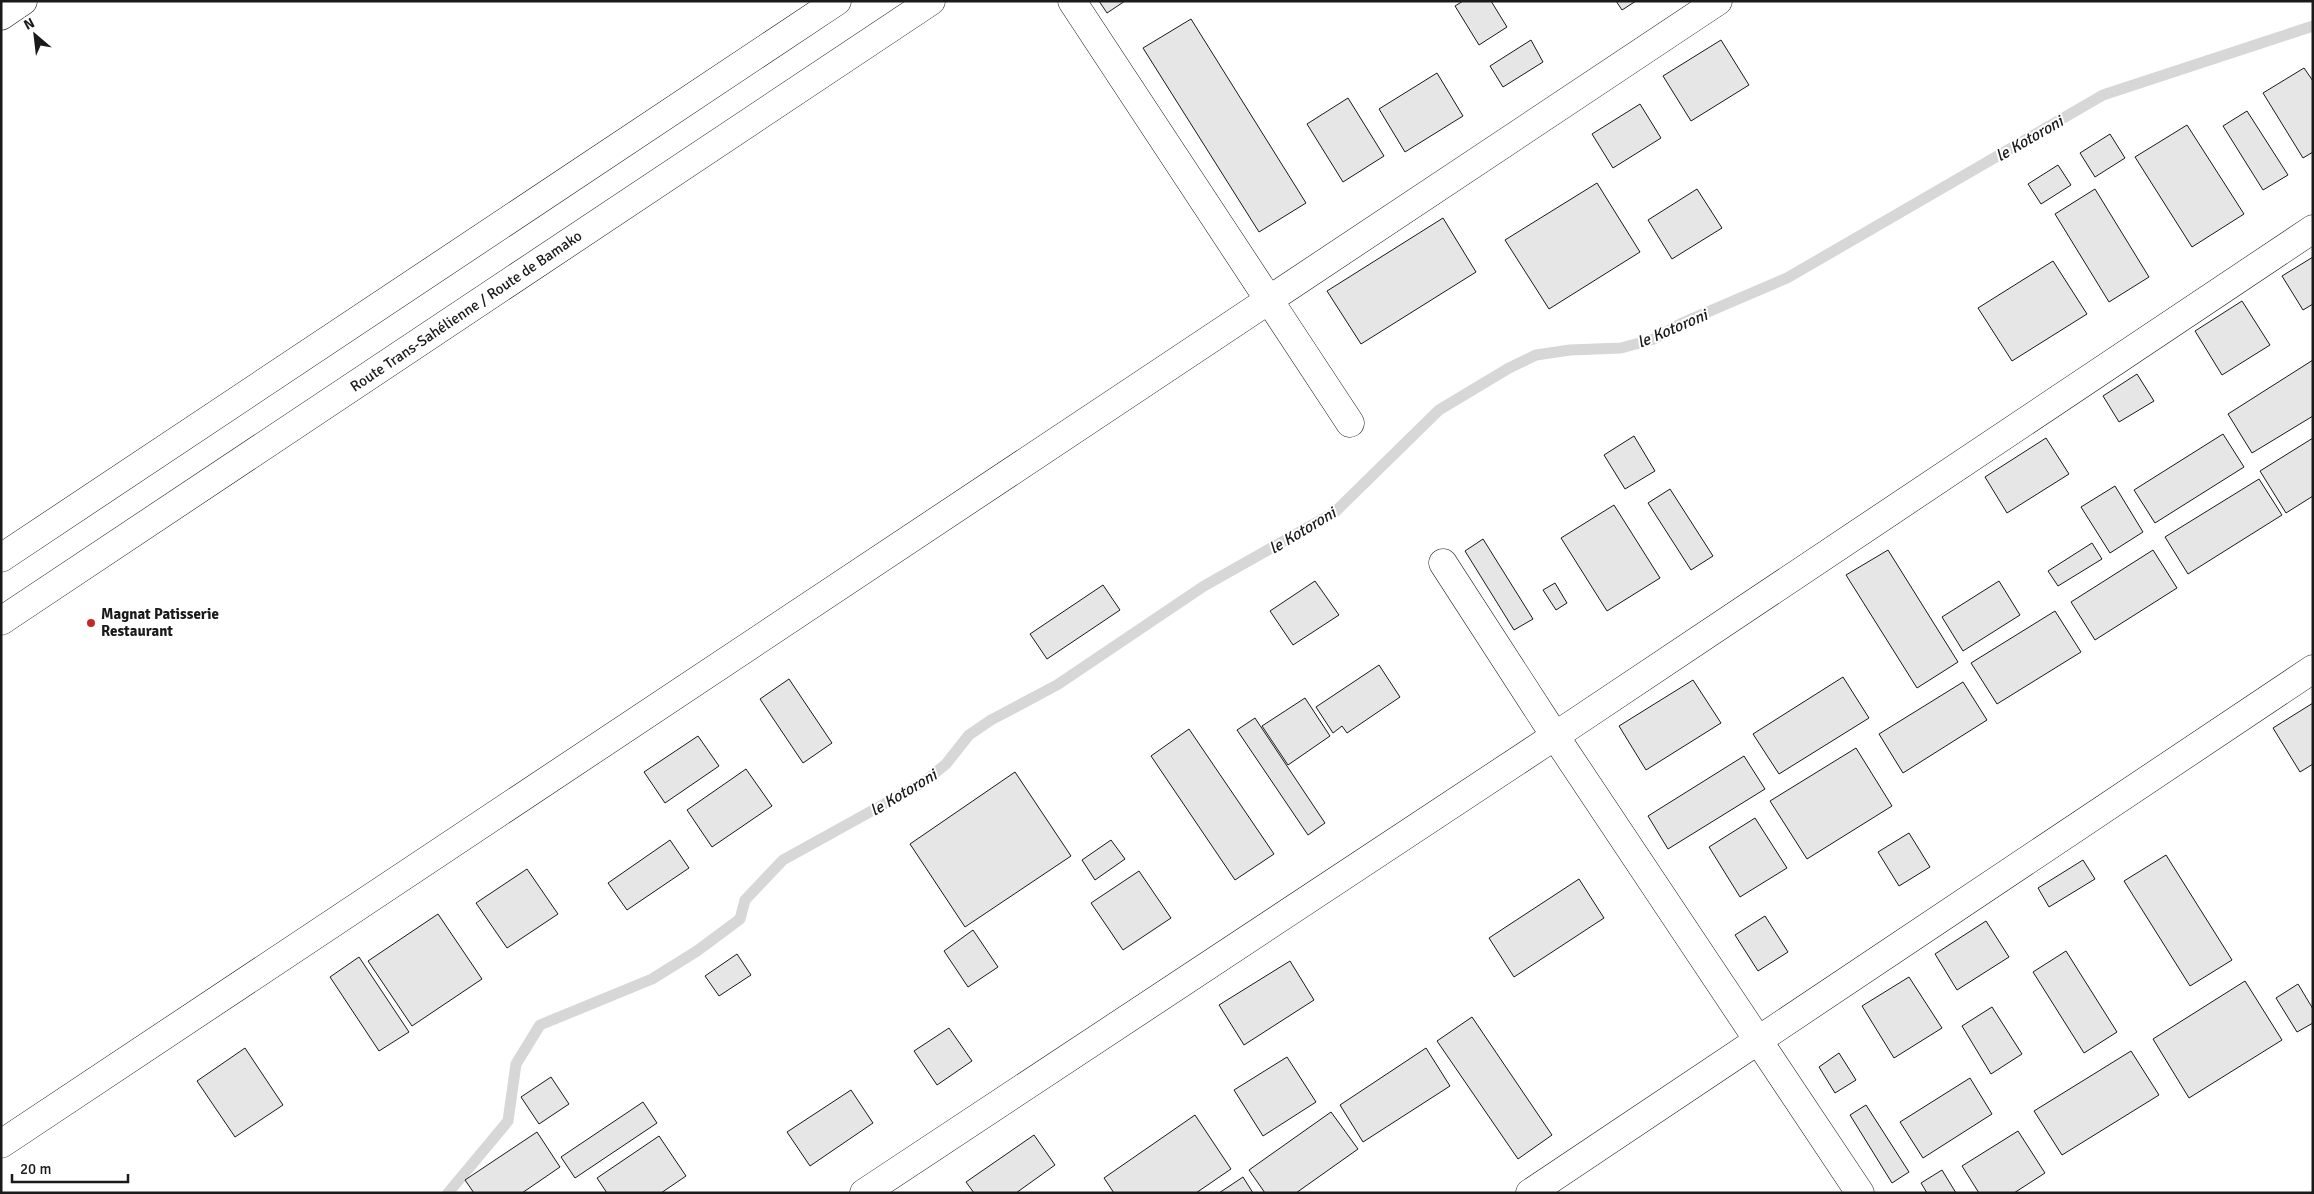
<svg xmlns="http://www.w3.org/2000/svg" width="2314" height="1194" viewBox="0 0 2314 1194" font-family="Signika,sans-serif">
<rect width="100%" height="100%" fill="#fff"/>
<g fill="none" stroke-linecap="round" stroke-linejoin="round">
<path stroke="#d7d7d7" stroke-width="11" d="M 448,1193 L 508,1121 L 516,1064 L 540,1025 L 652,979 L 697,951 L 740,919 L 745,900 L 783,860 L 924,782 L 946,764 L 969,735 L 991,720 L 1057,685 L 1204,586 L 1335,512 L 1439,410 L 1509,368 L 1536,355 L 1570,350 L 1621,348 L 1654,339 L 1682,323 L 1787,278 L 2103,95 L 2313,26"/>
</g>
<path fill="#e6e6e6" stroke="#1a1a1a" d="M 1099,1 L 1125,1 L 1107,13 Z
M 1463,1 L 1491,1 L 1507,27 L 1479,45 L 1455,6 Z
M 1616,1 L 1636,1 L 1622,10 Z
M 1191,19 L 1306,203 L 1259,232 L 1143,48 Z
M 1531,40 L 1543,62 L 1503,87 L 1490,66 Z
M 1721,40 L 1749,85 L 1691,121 L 1663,76 Z
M 2304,68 L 2313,81 L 2313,152 L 2303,158 L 2263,93 Z
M 1437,73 L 1463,116 L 1405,152 L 1379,109 Z
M 1348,98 L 1384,156 L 1343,182 L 1307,124 Z
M 1640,104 L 1661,138 L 1613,168 L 1592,134 Z
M 2247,111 L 2288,175 L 2263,190 L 2223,126 Z
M 2187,125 L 2244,214 L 2192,247 L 2135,157 Z
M 2110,134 L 2125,158 L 2095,177 L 2080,153 Z
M 2058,165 L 2071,185 L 2041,204 L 2028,184 Z
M 1597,183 L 1640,252 L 1549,309 L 1505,240 Z
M 1697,189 L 1722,228 L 1672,259 L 1648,220 Z
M 2095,189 L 2149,277 L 2109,302 L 2055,214 Z
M 1443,218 L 1476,272 L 1361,344 L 1327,291 Z
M 2313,257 L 2313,304 L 2303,310 L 2282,276 Z
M 2053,261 L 2087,314 L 2012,361 L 1978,308 Z
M 2242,301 L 2270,345 L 2222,375 L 2195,331 Z
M 2313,360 L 2313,416 L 2252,453 L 2228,414 Z
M 2137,374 L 2154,401 L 2119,422 L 2103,396 Z
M 2223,434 L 2244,467 L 2155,523 L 2134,490 Z
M 1634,436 L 1655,471 L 1625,489 L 1604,455 Z
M 2046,438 L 2069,474 L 2007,513 L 1985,477 Z
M 2313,438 L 2313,496 L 2286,513 L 2260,471 Z
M 2259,479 L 2282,515 L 2188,574 L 2165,537 Z
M 2115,486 L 2143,532 L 2110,553 L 2081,507 Z
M 1670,489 L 1713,556 L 1691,570 L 1648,503 Z
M 1614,505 L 1660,578 L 1607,611 L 1561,538 Z
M 1483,539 L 1533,619 L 1514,630 L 1465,551 Z
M 2092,543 L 2102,559 L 2058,586 L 2048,571 Z
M 1888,550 L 1958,662 L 1917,688 L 1846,575 Z
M 2153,550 L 2177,588 L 2095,640 L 2071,602 Z
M 1315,581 L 1339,615 L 1293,645 L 1270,611 Z
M 1999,581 L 2020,615 L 1963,651 L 1942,617 Z
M 1555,583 L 1567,603 L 1556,610 L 1543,590 Z
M 1103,585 L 1120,610 L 1047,659 L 1030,634 Z
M 2055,611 L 2081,652 L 1997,704 L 1971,663 Z
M 1379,665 L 1400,697 L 1347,733 L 1342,726 L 1333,733 L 1316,707 Z
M 1843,677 L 1869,718 L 1779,774 L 1753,734 Z
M 789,679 L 832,743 L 803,763 L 760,699 Z
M 1693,680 L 1721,723 L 1646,770 L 1619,726 Z
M 1963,682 L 1987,720 L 1903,773 L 1879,734 Z
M 1305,698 L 1330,736 L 1288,765 L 1262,726 Z
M 2313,703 L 2313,764 L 2300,772 L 2273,728 Z
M 1255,718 L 1325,823 L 1308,835 L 1237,730 Z
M 1189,729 L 1274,854 L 1235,880 L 1151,756 Z
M 698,736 L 719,766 L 665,803 L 644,772 Z
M 1856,748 L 1892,806 L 1807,859 L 1770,801 Z
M 1744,756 L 1765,789 L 1668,849 L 1648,816 Z
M 746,769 L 772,806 L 712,847 L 687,810 Z
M 1015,772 L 1071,856 L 965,927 L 910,844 Z
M 1755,818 L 1787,868 L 1740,897 L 1709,847 Z
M 1909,833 L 1930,867 L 1899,886 L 1878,852 Z
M 670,840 L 689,868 L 627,910 L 608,883 Z
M 1111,840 L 1125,859 L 1095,880 L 1082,860 Z
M 2166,855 L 2232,960 L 2190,986 L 2124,881 Z
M 2083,860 L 2095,879 L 2049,907 L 2038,888 Z
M 527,869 L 558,914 L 507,948 L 476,903 Z
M 1139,871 L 1171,918 L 1123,950 L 1091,903 Z
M 1579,879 L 1604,918 L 1514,977 L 1489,938 Z
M 438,914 L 482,979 L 412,1026 L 368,961 Z
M 1765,916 L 1788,952 L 1758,971 L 1735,935 Z
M 1986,921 L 2009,957 L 1957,990 L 1935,954 Z
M 973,930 L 998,967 L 968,987 L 944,951 Z
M 2066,951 L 2117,1032 L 2084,1053 L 2033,972 Z
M 737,954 L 751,975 L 719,996 L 705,976 Z
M 359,957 L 409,1032 L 379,1051 L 330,977 Z
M 1290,961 L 1314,1000 L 1244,1045 L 1219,1005 Z
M 1909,977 L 1942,1028 L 1894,1058 L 1862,1006 Z
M 2245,981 L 2282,1040 L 2189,1098 L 2153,1039 Z
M 2298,984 L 2313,1009 L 2313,1023 L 2297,1032 L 2276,998 Z
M 1992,1007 L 2022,1054 L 1991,1074 L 1962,1026 Z
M 1472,1017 L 1552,1135 L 1518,1159 L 1437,1041 Z
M 949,1028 L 972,1061 L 937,1085 L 914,1051 Z
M 245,1048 L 283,1105 L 235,1137 L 197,1081 Z
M 1426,1048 L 1450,1086 L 1363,1142 L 1340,1105 Z
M 2131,1051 L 2159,1095 L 2062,1155 L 2034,1111 Z
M 1839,1053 L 1856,1080 L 1835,1093 L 1819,1067 Z
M 1287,1057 L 1316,1102 L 1263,1136 L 1234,1090 Z
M 551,1077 L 569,1104 L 539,1124 L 521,1097 Z
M 1970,1078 L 1992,1114 L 1923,1158 L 1900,1122 Z
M 851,1090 L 873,1123 L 810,1166 L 787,1132 Z
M 643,1102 L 657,1123 L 575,1178 L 561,1157 Z
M 1866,1105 L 1909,1172 L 1892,1183 L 1850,1115 Z
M 1331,1112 L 1358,1149 L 1296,1193 L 1265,1193 L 1249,1170 Z
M 1195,1115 L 1231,1169 L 1196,1193 L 1114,1193 L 1104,1178 Z
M 2018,1131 L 2045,1173 L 2014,1193 L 1979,1193 L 1962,1166 Z
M 537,1132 L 560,1167 L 522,1193 L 474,1193 L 465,1180 Z
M 1034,1135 L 1055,1165 L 1016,1193 L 974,1193 L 966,1182 Z
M 659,1136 L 686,1176 L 661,1193 L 607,1193 L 597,1178 Z
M 1942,1170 L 1956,1193 L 1927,1193 L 1921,1183 Z
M 1243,1177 L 1253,1193 L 1219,1193 Z"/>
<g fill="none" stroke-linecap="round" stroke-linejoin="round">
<g stroke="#1a1a1a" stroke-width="29">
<path id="minor" d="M 1072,1 L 1350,423
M 1,16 L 23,1
M 1443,563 L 1555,736 L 1860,1193
M 1,1144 L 1718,1
M 864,1193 L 1555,736 L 2313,229
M 1530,1193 L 2313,669"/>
</g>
<g stroke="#1a1a1a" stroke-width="29">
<path id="highway" d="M 1,558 L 837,1
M 1,621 L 931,1"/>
</g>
<use href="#minor" stroke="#fff" stroke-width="28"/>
<use href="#highway" stroke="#fff" stroke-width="28"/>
</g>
<circle fill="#c62828" stroke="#fff" stroke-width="2" cx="91" cy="623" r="5"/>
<g text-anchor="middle" stroke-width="4" stroke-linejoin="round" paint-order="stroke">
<g font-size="15" fill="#1a1a1a" stroke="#fff">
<text transform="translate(466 311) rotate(-34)" y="5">Route Trans-Sahélienne / Route de Bamako</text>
</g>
<g font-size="15" font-weight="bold" fill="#1a1a1a" stroke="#fff" text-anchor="start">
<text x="101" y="619">Magnat Patisserie<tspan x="101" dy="17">Restaurant</tspan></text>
</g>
<g font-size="16" font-style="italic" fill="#1a1a1a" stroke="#fff">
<text transform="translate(2029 138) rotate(-30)" y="6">le Kotoroni</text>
<text transform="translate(1672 328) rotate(-23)" y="6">le Kotoroni</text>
<text transform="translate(1302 530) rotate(-31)" y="6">le Kotoroni</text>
<text transform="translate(903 792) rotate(-31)" y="6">le Kotoroni</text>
</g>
</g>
<rect width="2314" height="1194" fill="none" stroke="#1a1a1a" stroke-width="5"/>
<g transform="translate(35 35) rotate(332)" stroke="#ffffff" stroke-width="4" paint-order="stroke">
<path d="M0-4L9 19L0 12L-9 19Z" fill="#1a1a1a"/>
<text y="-8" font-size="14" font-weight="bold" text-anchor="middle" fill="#1a1a1a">N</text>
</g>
<path d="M12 1174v8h116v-8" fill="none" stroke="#1a1a1a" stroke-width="2.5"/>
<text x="20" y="1174" font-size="15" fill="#1a1a1a" stroke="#ffffff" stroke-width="4" paint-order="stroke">20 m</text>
</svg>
